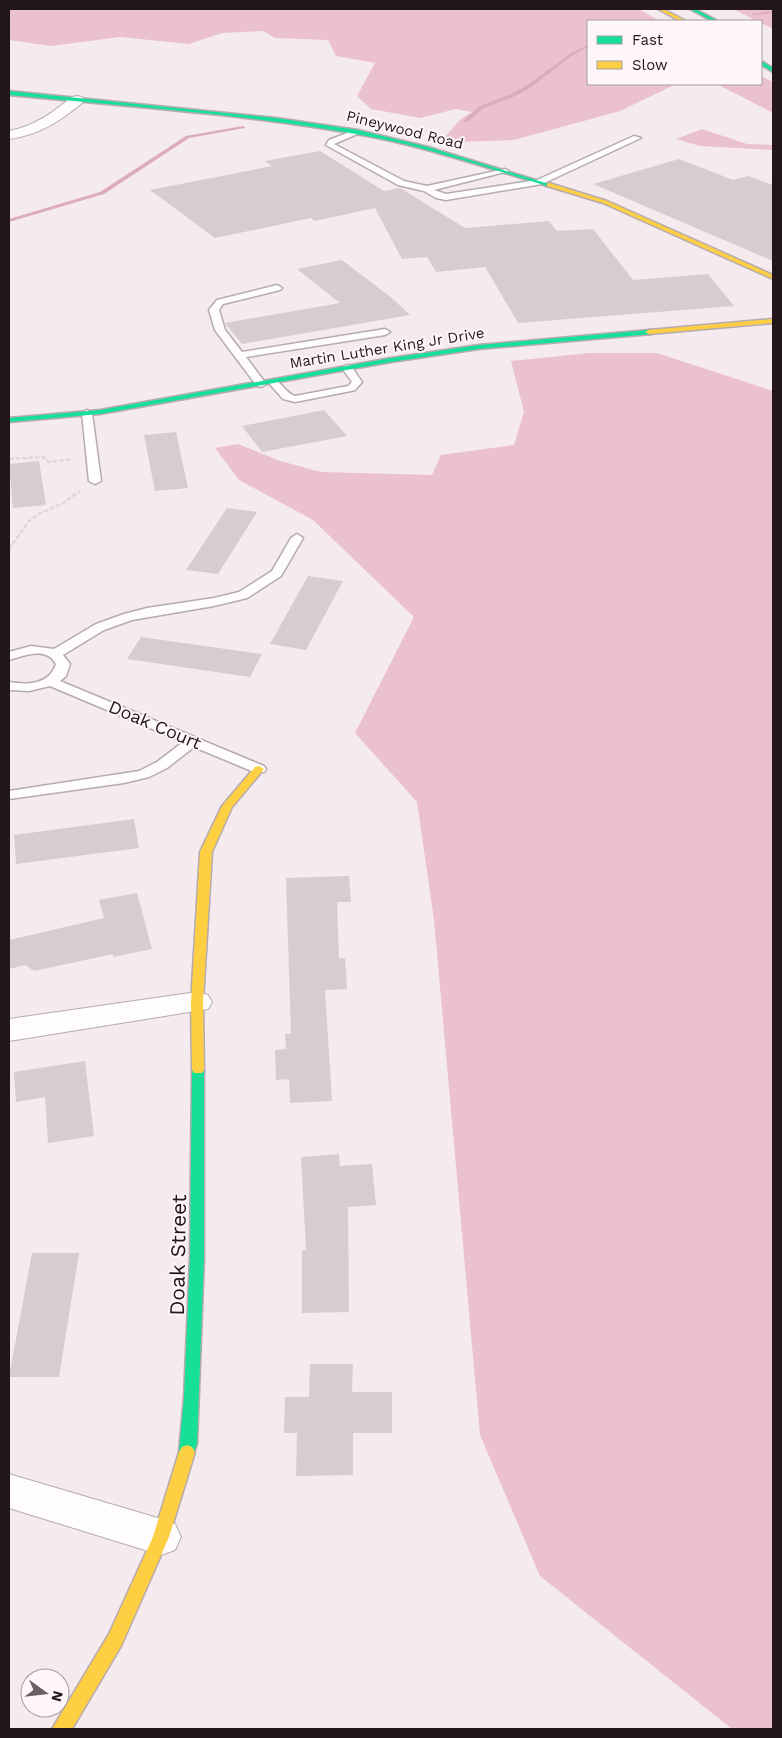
<svg xmlns="http://www.w3.org/2000/svg" width="782" height="1738" viewBox="0 0 782 1738" font-family="'Work Sans',sans-serif">
<rect width="100%" height="100%" fill="#f5eaed"/>
<path fill="#ebc1ce" d="M 9,9 L 638,9 L 660,21 L 588,21 L 588,84 L 676,84 L 620,111 L 514,140 L 457,142 L 442,140 L 461,119 L 472,112 L 456,109 L 421,118 L 371,109 L 357,96 L 375,63 L 336,56 L 328,40 L 275,38 L 263,31 L 222,33 L 189,44 L 120,37 L 51,46 L 9,40 Z
M 733,9 L 773,9 L 773,29 Z
M 761,76 L 773,82 L 773,113 L 717,84 L 761,84 Z
M 702,129 L 747,144 L 773,145 L 773,150 L 700,146 L 676,139 Z
M 590,353 L 657,353 L 773,391 L 773,1729 L 732,1729 L 540,1576 L 480,1435 L 434,920 L 417,802 L 355,733 L 414,617 L 313,520 L 239,480 L 215,448 L 238,444 L 280,461 L 321,472 L 432,475 L 441,455 L 514,445 L 524,412 L 511,361 Z"/>
<g fill="none" stroke-linecap="round" stroke-linejoin="round">
<path fill="#dcacbb" fill-rule="evenodd" d="M 773,11 L 773,13 L 754,15 L 752,14 Z
M 588,45 L 588,47 L 573,55 L 530,88 L 513,97 L 484,108 L 467,122 L 463,121 L 480,106 L 509,95 L 526,86 L 571,53 Z
M 243,126 L 245,127 L 245,128 L 189,138 L 104,194 L 9,222 L 9,219 L 100,192 L 186,136 Z"/>
</g>
<path fill="#d8ccd0" d="M 320,151 L 384,191 L 400,188 L 465,228 L 549,221 L 557,231 L 593,229 L 633,280 L 708,274 L 734,306 L 518,323 L 485,267 L 436,272 L 427,257 L 402,259 L 375,208 L 315,221 L 311,218 L 215,238 L 150,190 L 272,166 L 265,161 Z
M 679,159 L 733,180 L 748,176 L 773,185 L 773,261 L 593,184 Z
M 342,260 L 393,299 L 410,315 L 242,344 L 225,323 L 340,303 L 297,269 Z
M 324,410 L 347,436 L 262,452 L 242,426 Z
M 176,432 L 188,488 L 155,491 L 144,435 Z
M 39,461 L 46,505 L 13,508 L 9,464 Z
M 227,508 L 257,512 L 218,574 L 186,570 Z
M 308,576 L 343,581 L 306,650 L 270,644 Z
M 141,637 L 262,654 L 250,677 L 127,659 Z
M 134,819 L 139,848 L 16,864 L 14,835 Z
M 349,876 L 351,902 L 337,902 L 339,958 L 345,958 L 347,989 L 325,990 L 332,1101 L 290,1103 L 289,1079 L 276,1080 L 275,1050 L 286,1049 L 285,1034 L 291,1034 L 286,878 Z
M 137,893 L 152,949 L 113,957 L 113,954 L 34,971 L 25,965 L 9,969 L 9,940 L 104,918 L 99,900 Z
M 85,1061 L 94,1136 L 48,1143 L 45,1097 L 16,1102 L 14,1072 Z
M 339,1154 L 340,1166 L 372,1164 L 376,1205 L 348,1207 L 349,1312 L 302,1313 L 302,1250 L 306,1250 L 301,1157 Z
M 32,1253 L 79,1253 L 59,1377 L 9,1377 Z
M 310,1364 L 353,1364 L 352,1392 L 392,1392 L 392,1433 L 353,1433 L 353,1475 L 296,1476 L 297,1433 L 284,1433 L 285,1397 L 309,1397 Z"/>
<g fill="none" stroke-linecap="round" stroke-linejoin="round">
<g stroke="#b6abae" stroke-width="3">
<path id="lane" d="M 355,130 L 362,132 L 334,144 L 404,181 L 427,186 L 505,169 L 509,171 L 434,190 L 446,194 L 537,180 L 634,136 L 641,138 L 542,184 L 446,200 L 436,198 L 424,191 L 398,185 L 326,145 L 329,140 Z
M 277,285 L 282,288 L 280,290 L 223,304 L 219,310 L 225,330 L 242,352 L 385,329 L 390,332 L 385,335 L 246,357 L 266,384 L 261,387 L 257,386 L 215,330 L 209,310 L 217,300 Z
M 347,365 L 351,366 L 362,382 L 355,390 L 351,391 L 295,402 L 283,399 L 268,382 L 273,379 C 282,382 285,393 295,396 L 348,386 L 352,382 L 342,368 Z
M 87,410 L 92,413 L 101,481 L 95,484 L 89,481 L 82,413 Z
M 297,534 L 303,538 L 281,576 L 247,598 L 214,606 L 132,620 L 104,630 L 63,655 L 70,664 L 66,676 L 60,681 L 264,766 L 266,769 L 264,772 L 254,772 L 194,747 L 167,768 L 149,777 L 124,783 L 9,799 L 9,791 L 139,771 L 157,762 L 183,742 L 50,686 L 29,691 L 9,690 L 9,682 C 28,685 49,685 56,664 C 46,646 24,656 9,660 L 9,652 L 31,646 L 54,649 L 96,624 L 124,614 L 147,608 L 214,598 L 239,592 L 272,571 L 291,538 Z"/>
</g>
<g stroke="#b6abae" stroke-width="2">
<path id="street" d="M 77,96 L 82,97 L 84,100 L 82,103 C 59,122 39,135 9,139 L 9,131 C 35,126 52,113 72,97 Z
M 197,992 L 208,995 L 212,1002 L 208,1009 L 9,1041 L 9,1019 Z
M 9,1474 L 161,1519 L 175,1524 L 181,1537 L 175,1550 L 161,1555 L 9,1508 Z"/>
</g>
<g stroke="#b6abae" stroke-width="3">
<path id="fast" d="M 690,9 L 695,9 L 718,21 L 712,21 Z
M 761,61 L 773,68 L 773,72 L 761,65 Z
M 9,91 L 276,118 L 358,130 L 428,147 L 552,185 L 547,186 C 484,167 421,145 356,134 C 242,114 125,106 9,95 Z
M 649,330 L 652,330 L 652,334 L 479,349 L 391,362 L 100,414 L 9,422 L 9,418 L 100,410 L 391,358 L 479,345 Z
M 198,1065 L 202,1067 L 204,1070 L 204,1257 L 197,1444 L 192,1457 L 187,1459 L 182,1457 L 179,1452 L 184,1397 L 190,1257 L 192,1070 L 194,1067 Z"/>
</g>
<g stroke="#b6abae" stroke-width="3">
<path id="slow" d="M 658,9 L 663,9 L 686,21 L 680,21 Z
M 549,183 L 607,201 L 773,275 L 773,279 L 603,203 L 547,186 L 547,184 Z
M 773,319 L 773,323 L 649,334 L 645,332 L 649,330 Z
M 259,766 L 264,769 L 232,807 L 212,852 L 203,1002 L 204,1070 L 202,1073 L 194,1073 L 192,1070 L 191,1002 L 200,852 L 222,806 L 255,767 Z
M 187,1445 L 192,1447 L 195,1452 L 169,1537 L 121,1646 L 72,1729 L 52,1729 L 109,1634 L 153,1537 L 179,1452 L 182,1447 Z"/>
</g>
<path stroke="#ddd9da" stroke-width="2.5" stroke-dasharray="4.5 2" stroke-linecap="butt" d="M 9,459 L 43,457 L 49,462 L 71,459
M 9,549 L 29,521 L 39,514 L 63,503 L 80,491"/>
<use href="#lane" fill="#fefcfc" fill-rule="evenodd"/>
<use href="#street" fill="#fefcfc" fill-rule="evenodd"/>
<use href="#fast" fill="#16e098" fill-rule="evenodd"/>
<use href="#slow" fill="#ffcf43" fill-rule="evenodd"/>
</g>
<g text-anchor="middle" stroke-width="4" stroke-linejoin="round" paint-order="stroke">
<g font-size="15" fill="#22161a" stroke="#fef6f8">
<text transform="translate(405 130) rotate(14)" y="5">Pineywood Road</text>
<text transform="translate(387 348) rotate(-9)" y="5">Martin Luther King Jr Drive</text>
</g>
<g font-size="18" fill="#22161a" stroke="#fef6f8">
<text transform="translate(155 725) rotate(23)" y="6">Doak Court</text>
</g>
<g font-size="21" fill="#22161a" stroke="#fef6f8">
<text transform="translate(178 1255) rotate(-89)" y="7">Doak Street</text>
</g>
</g>
<rect width="782" height="1738" fill="none" stroke="#22161a" stroke-width="20"/>
<rect x="587" y="20" width="175" height="65" fill="#fef6f8" stroke="#a69c9f"/>
<rect x="597" y="36" width="25" height="8" fill="#16e098" stroke="#a69c9f"/>
<text x="632" y="45" font-size="15" fill="#22161a">Fast</text>
<rect x="597" y="61" width="25" height="8" fill="#ffcf43" stroke="#a69c9f"/>
<text x="632" y="70" font-size="15" fill="#22161a">Slow</text>
<g transform="translate(45 1693) rotate(105)"><circle r="24" fill="#fef6f8" stroke="#a69c9f"/>
<path d="M0-4L9 19L0 12L-9 19Z" fill="#6c6064"/>
<text y="-8" font-size="14" font-weight="bold" text-anchor="middle" fill="#22161a">N</text>
</g>
</svg>
